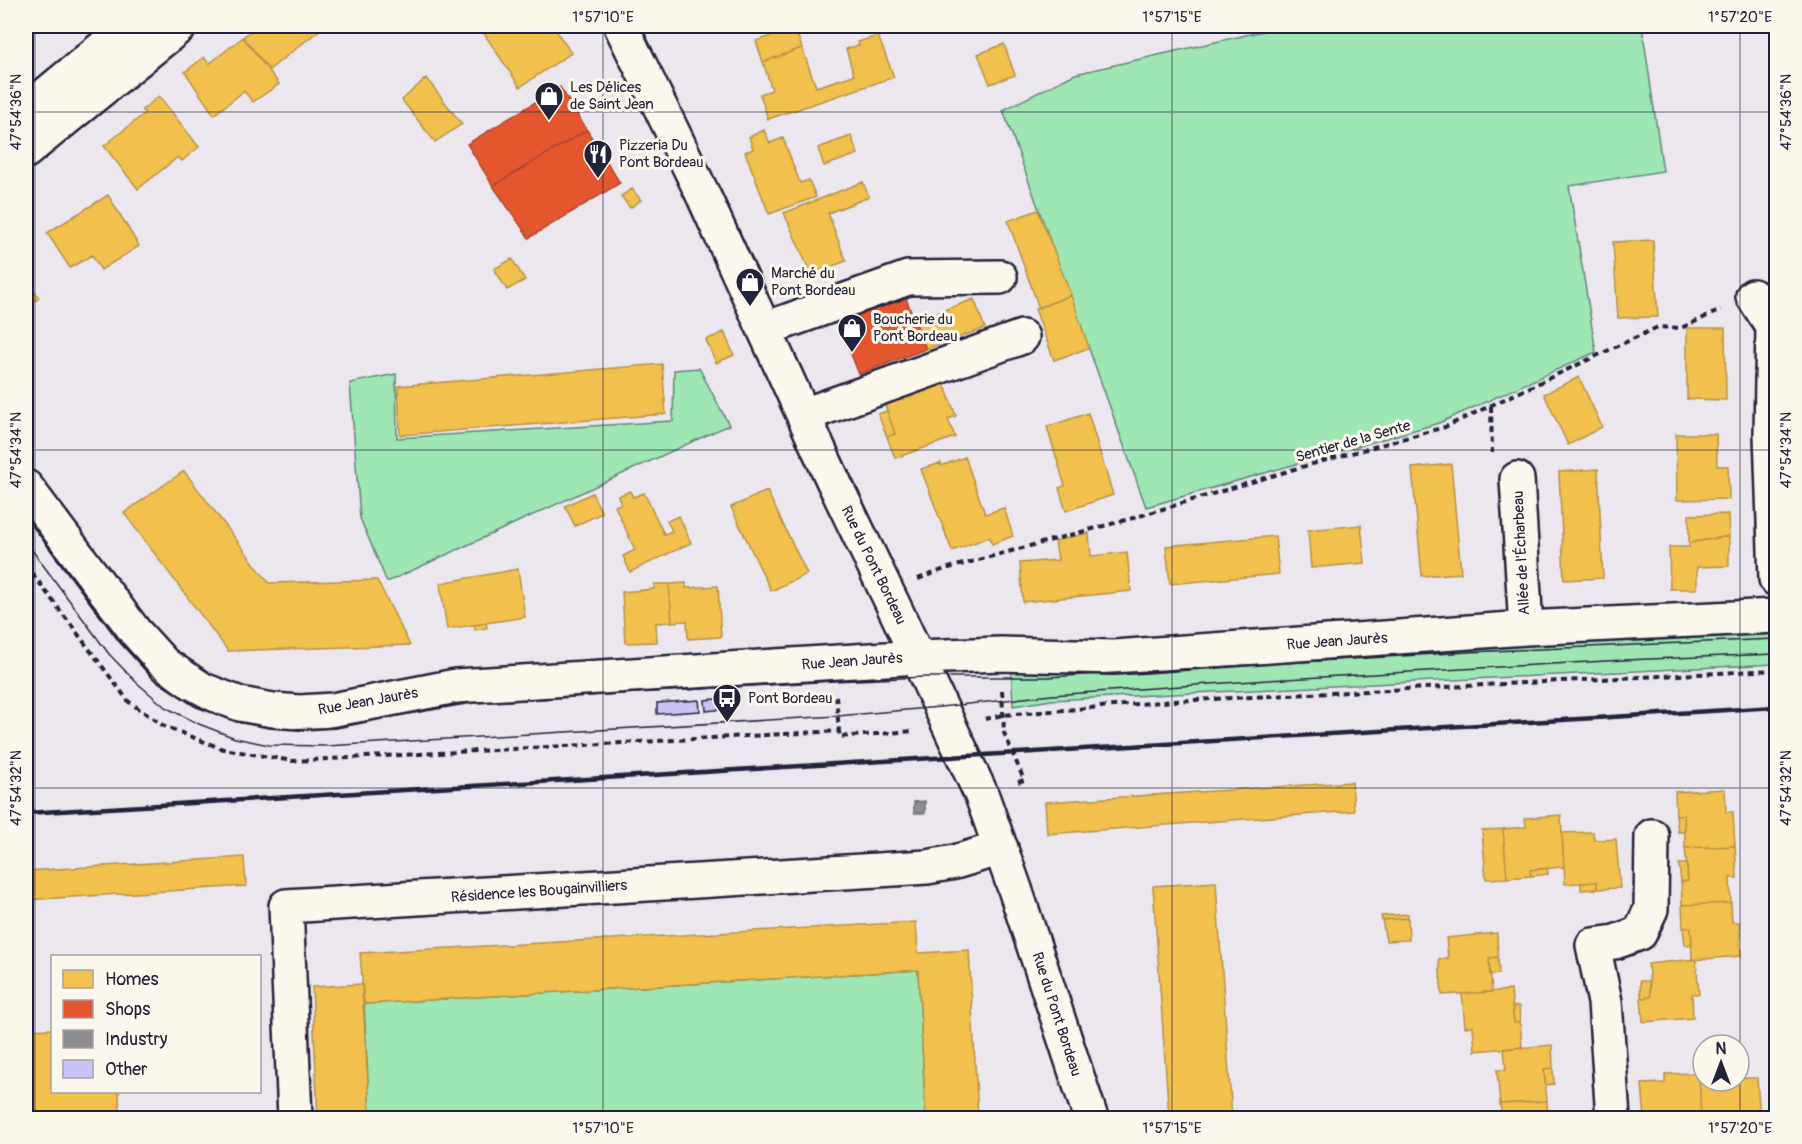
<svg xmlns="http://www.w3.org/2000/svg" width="1802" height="1144" viewBox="0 0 1802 1144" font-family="Pangolin,sans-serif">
<rect width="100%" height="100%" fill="#ece7ef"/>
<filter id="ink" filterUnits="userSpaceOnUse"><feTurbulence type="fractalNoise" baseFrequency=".0167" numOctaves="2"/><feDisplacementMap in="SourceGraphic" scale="12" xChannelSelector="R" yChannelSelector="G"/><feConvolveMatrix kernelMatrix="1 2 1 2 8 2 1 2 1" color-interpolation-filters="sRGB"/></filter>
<g filter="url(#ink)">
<path fill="#9ee6b4" stroke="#608478" stroke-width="1.5" d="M 1286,26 L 1642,26 L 1663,171 L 1569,186 L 1596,352 L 1439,423 L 1146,507 L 1003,110 L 1075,74 Z
M 699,368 L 729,425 L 387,582 L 360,518 L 350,383 L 396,374 L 397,438 L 673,421 L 674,370 Z
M 1776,630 L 1776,664 L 1052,700 L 1013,706 L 1011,663 Z
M 918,970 L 926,1118 L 370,1118 L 364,1004 Z"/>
<path fill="#f2c14e" stroke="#b49148" stroke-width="1.5" d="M 257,26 L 321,26 L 322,28 L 269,70 L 243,37 Z
M 486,26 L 553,26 L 571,53 L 520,87 L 481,29 Z
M 795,28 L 802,48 L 763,62 L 756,41 Z
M 878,36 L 894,77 L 768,119 L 760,94 L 772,90 L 763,62 L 802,48 L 816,87 L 854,75 L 846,49 L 859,45 L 858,42 Z
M 243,37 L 279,84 L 253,102 L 244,91 L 214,115 L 185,72 L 204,57 L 209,64 Z
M 1004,44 L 1015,75 L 990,84 L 978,54 Z
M 426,78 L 462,124 L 435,142 L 402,100 Z
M 159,96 L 199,147 L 182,161 L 178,157 L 138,189 L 104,146 L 145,113 L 142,110 Z
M 764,130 L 770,143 L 783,138 L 800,183 L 809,180 L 816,197 L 769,214 L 745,152 L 753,149 L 749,137 Z
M 851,136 L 858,154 L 824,166 L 818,148 Z
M 863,182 L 869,197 L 828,213 L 846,261 L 811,274 L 784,213 Z
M 632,189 L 641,200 L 630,208 L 621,196 Z
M 108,195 L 139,246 L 101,270 L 92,255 L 70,268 L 47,233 Z
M 1038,210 L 1071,295 L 1039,308 L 1008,221 Z
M 1653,240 L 1658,317 L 1618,318 L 1613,242 Z
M 512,259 L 525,280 L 507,290 L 494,269 Z
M 26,278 L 39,298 L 26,307 Z
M 1071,295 L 1089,348 L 1054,360 L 1035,309 Z
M 974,299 L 985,328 L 926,349 L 915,321 Z
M 1687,328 L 1725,328 L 1726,400 L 1687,399 Z
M 724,332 L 734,355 L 716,363 L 706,340 Z
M 662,364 L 666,414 L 400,435 L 398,386 Z
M 941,375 L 956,416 L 948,419 L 955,437 L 895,458 L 887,437 L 895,434 L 882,396 Z
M 1579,377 L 1602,427 L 1568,445 L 1544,394 Z
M 887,411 L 895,434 L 887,437 L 878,414 Z
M 1088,413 L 1113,495 L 1066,511 L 1059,488 L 1065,486 L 1047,427 Z
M 1676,434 L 1716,434 L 1717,466 L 1728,466 L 1729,499 L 1677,500 Z
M 965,457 L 985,514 L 1004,508 L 1013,536 L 992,544 L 989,537 L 952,551 L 921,469 L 941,463 L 941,466 Z
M 1451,464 L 1461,573 L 1422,576 L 1412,468 Z
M 1598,469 L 1603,578 L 1564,580 L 1559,472 Z
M 184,471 L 269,583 L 377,580 L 410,645 L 228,651 L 124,513 Z
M 630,491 L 633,497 L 644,493 L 664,534 L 672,531 L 667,521 L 679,516 L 691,543 L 630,572 L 623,556 L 635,550 L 615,506 L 621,504 L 618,496 Z
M 767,491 L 807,574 L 771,591 L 731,507 Z
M 592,493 L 602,513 L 575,526 L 565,506 Z
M 1728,514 L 1729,536 L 1689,543 L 1689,515 Z
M 1361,525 L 1365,563 L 1311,568 L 1308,530 Z
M 1089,533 L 1091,556 L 1127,552 L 1131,591 L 1023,602 L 1020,563 L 1058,560 L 1055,541 Z
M 1275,536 L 1279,574 L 1170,584 L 1166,546 Z
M 1729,536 L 1729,566 L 1697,567 L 1697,589 L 1670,589 L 1669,547 L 1689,547 L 1689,543 Z
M 518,569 L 525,617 L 447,629 L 440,583 Z
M 686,583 L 686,588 L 718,586 L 721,637 L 688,639 L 687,621 L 672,622 L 669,584 Z
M 654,584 L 669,584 L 672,622 L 656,623 L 657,642 L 625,643 L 622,592 L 654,589 Z
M 486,623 L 487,628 L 475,630 L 474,625 Z
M 1352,782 L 1354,811 L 1047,834 L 1045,802 Z
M 1725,789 L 1726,812 L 1733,812 L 1735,846 L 1685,848 L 1684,815 L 1676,815 L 1675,792 Z
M 1561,815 L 1564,867 L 1530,870 L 1531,876 L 1507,878 L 1503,829 L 1526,827 L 1525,818 Z
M 1676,815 L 1684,815 L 1685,832 L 1678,832 Z
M 1503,829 L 1507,878 L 1486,879 L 1482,830 Z
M 1593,832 L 1594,840 L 1616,839 L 1620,888 L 1597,889 L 1597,882 L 1565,884 L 1562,833 Z
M 1735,846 L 1737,878 L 1730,878 L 1731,903 L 1682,905 L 1681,882 L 1688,881 L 1685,848 Z
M 244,857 L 246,886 L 26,900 L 26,871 Z
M 1679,864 L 1687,864 L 1688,881 L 1681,882 Z
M 1547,868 L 1548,874 L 1531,876 L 1530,870 Z
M 1216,882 L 1232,1118 L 1169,1118 L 1153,886 Z
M 1597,882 L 1597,889 L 1581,890 L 1581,883 Z
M 1731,903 L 1732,922 L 1739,922 L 1741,956 L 1692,960 L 1691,928 L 1683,928 L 1682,905 Z
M 1408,914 L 1408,918 L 1382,920 L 1381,916 Z
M 1408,918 L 1409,940 L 1386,941 L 1382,920 Z
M 916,922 L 918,953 L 969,950 L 978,1118 L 926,1118 L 918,970 L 364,1004 L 360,953 Z
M 1683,928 L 1691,928 L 1692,945 L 1685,945 Z
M 1497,933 L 1498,957 L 1489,958 L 1492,992 L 1442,995 L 1439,959 L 1448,958 L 1446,938 Z
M 1498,957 L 1499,974 L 1490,975 L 1489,958 Z
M 1696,959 L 1699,994 L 1692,994 L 1693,1018 L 1643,1022 L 1641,998 L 1651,997 L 1648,964 Z
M 1640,981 L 1649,981 L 1651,997 L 1641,998 Z
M 362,984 L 370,1118 L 318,1118 L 312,987 Z
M 1511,990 L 1514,1023 L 1520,1022 L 1522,1047 L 1475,1051 L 1473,1026 L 1465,1027 L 1462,994 Z
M 1519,1006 L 1520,1022 L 1514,1023 L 1512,1007 Z
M 52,1029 L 52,1092 L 119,1092 L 120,1118 L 26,1118 L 26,1030 Z
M 1552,1045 L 1553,1068 L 1544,1069 L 1547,1101 L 1500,1104 L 1497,1070 L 1506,1070 L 1504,1049 Z
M 1553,1068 L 1554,1084 L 1545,1085 L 1544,1069 Z
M 1699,1073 L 1701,1118 L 1645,1118 L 1642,1084 L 1665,1083 L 1665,1074 Z
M 1699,1073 L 1703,1073 L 1703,1081 L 1739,1081 L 1739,1078 L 1757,1078 L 1760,1118 L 1701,1118 Z
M 1547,1101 L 1548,1118 L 1502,1118 L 1500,1104 Z"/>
<path fill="#e4572e" stroke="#aa4732" stroke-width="1.5" d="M 560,87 L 587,130 L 493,186 L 467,144 Z
M 587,130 L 620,183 L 529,238 L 493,186 Z
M 905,296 L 926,349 L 859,374 L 838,322 Z"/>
<path fill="#8d8d92" stroke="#6d6d78" stroke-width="1.5" d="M 925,801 L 925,813 L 914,813 L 914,802 Z"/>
<path fill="#cac3f6" stroke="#22223b" stroke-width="1.5" d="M 727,698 L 727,709 L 706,711 L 705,700 Z
M 699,700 L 700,711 L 657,714 L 657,703 Z"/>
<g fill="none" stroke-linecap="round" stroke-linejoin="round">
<g stroke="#22223b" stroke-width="38">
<path id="minor" d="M 621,26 L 704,197 L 832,478 L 896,611 L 982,796 L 1015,889 L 1091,1118
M 1753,296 L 1773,327 L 1771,434 L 1776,579
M 765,329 L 908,278 L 1000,277
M 804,415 L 1022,337
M 1517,479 L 1526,628
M 26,487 L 134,631 L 164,664 L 203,690 L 240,704 L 272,710 L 300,712 L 333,710 L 456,686 L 918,657 L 1001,654 L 1114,657 L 1526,628 L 1776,616
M 295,1118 L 286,906 L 927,867 L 955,862 L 1001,848
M 1613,1118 L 1605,1002 L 1593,945 L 1615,942 L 1640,933 L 1651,909 L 1652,836"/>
</g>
<g stroke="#22223b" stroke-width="38">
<path id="major" d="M 26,111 L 129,26
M 26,151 L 180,26"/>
</g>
<path stroke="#22223b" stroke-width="4" stroke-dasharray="6 4.5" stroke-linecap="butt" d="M 1491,406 L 1492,453
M 26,565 L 129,702 L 164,726 L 223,749 L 293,761 L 839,731 L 840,737 L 913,731
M 918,579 L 945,569 L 1133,518 L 1298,468 L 1445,427 L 1658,327 L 1681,328 L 1721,310
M 1002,690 L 1004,733 L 1024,780 L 1015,783
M 836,696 L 839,731
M 985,719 L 1003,715 L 1174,701 L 1776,670"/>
<use href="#minor" stroke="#fbf7ec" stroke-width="33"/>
<use href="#major" stroke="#fbf7ec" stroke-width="33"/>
<path stroke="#22223b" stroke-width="1.5" d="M 26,515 L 122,642 L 149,672 L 179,695 L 209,711 L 241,723 L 284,729 L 326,728 L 472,703 L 834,681 L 925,677 L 1049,677 L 1469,652 L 1776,639
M 26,542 L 109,654 L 136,682 L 165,707 L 199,724 L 235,738 L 269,745 L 326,746 L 837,716 L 940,707 L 1052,695 L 1268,680 L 1624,660 L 1776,654"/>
<path stroke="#22223b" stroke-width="4.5" d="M 26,813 L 1776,707"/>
</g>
</g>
<path fill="none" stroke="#22223b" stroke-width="1.5" stroke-opacity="0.45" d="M 35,26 L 35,1118M 603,26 L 603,1118M 1172,26 L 1172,1118M 1740,26 L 1740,1118M 26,112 L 1776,112M 26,450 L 1776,450M 26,788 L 1776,788"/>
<defs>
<g id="shop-pin" transform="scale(1.5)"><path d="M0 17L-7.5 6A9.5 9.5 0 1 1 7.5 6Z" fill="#22223b" stroke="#fbf7ec"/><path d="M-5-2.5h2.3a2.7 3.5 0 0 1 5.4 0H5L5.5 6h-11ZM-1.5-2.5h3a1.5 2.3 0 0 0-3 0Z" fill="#fff"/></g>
<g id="restaurant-pin" transform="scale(1.5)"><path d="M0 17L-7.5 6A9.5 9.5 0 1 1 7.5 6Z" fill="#22223b" stroke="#fbf7ec"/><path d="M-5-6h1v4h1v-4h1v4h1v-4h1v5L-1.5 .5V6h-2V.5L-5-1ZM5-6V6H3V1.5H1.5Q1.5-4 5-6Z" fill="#fff"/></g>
<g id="bus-pin" transform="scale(1.5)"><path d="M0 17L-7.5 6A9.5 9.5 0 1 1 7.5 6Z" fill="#22223b" stroke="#fbf7ec"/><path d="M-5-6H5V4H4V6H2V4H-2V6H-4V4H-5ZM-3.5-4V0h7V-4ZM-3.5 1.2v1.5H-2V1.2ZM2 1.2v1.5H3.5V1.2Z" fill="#fff"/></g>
</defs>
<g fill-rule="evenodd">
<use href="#shop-pin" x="549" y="96"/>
<use href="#restaurant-pin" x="598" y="154"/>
<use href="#shop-pin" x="750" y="282"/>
<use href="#shop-pin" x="852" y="328"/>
<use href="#bus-pin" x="727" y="698"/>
</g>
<g text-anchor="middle" stroke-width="6" stroke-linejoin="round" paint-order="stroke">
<g font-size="15" fill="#22223b" stroke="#fbf7ec" text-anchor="start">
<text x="570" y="92">Les Délices<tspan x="570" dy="17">de Saint Jean</tspan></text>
<text x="619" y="150">Pizzeria Du<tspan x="619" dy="17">Pont Bordeau</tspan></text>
<text x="771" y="278">Marché du<tspan x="771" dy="17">Pont Bordeau</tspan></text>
<text x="873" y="324">Boucherie du<tspan x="873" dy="17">Pont Bordeau</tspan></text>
<text x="748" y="703">Pont Bordeau</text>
</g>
<g font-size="15" fill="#22223b" stroke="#fbf7ec">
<text transform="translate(1353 441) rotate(-16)" y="5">Sentier de la Sente</text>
<text transform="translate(1521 553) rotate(-93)" y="5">Allée de l'Écharbeau</text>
<text transform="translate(874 565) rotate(64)" y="5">Rue du Pont Bordeau</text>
<text transform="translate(1337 641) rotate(-4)" y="5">Rue Jean Jaurès</text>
<text transform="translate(852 661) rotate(-4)" y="5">Rue Jean Jaurès</text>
<text transform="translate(368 701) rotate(-10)" y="5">Rue Jean Jaurès</text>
<text transform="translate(539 891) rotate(-4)" y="5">Résidence les Bougainvilliers</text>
<text transform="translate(1057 1014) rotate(72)" y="5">Rue du Pont Bordeau</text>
</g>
</g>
<rect width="1802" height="1144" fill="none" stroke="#fbf7ec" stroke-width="66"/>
<rect x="51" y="955" width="210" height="138" fill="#fbf7ec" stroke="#a4a2a5" stroke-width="1.5"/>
<rect x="63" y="970" width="30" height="18" fill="#f2c14e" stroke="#a4a2a5" stroke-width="1.5"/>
<text x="105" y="985" font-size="18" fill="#22223b">Homes</text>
<rect x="63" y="1000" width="30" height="18" fill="#e4572e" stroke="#a4a2a5" stroke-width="1.5"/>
<text x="105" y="1015" font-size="18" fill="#22223b">Shops</text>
<rect x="63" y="1030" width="30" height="18" fill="#8d8d92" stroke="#a4a2a5" stroke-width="1.5"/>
<text x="105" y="1045" font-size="18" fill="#22223b">Industry</text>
<rect x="63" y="1060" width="30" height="18" fill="#cac3f6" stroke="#a4a2a5" stroke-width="1.5"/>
<text x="105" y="1075" font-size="18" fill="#22223b">Other</text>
<g transform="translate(1721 1063)"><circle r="28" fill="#fbf7ec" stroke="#a4a2a5" stroke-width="1.5"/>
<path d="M0-4.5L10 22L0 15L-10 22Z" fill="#22223b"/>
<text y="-9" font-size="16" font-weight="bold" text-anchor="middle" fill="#22223b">N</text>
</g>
<rect x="33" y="33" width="1736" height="1078" fill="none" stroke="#22223b" stroke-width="2"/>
<g font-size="15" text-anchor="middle" fill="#22223b">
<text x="603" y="22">1°57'10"E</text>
<text x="1172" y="22">1°57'15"E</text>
<text x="1740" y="22">1°57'20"E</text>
<text transform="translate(16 112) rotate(-90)" y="5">47°54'36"N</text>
<text transform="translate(1786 112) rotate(-90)" y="5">47°54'36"N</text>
<text transform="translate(16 450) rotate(-90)" y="5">47°54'34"N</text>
<text transform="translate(1786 450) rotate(-90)" y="5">47°54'34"N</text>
<text transform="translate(16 788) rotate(-90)" y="5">47°54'32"N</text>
<text transform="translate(1786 788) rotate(-90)" y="5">47°54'32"N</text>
<text x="603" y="1133">1°57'10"E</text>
<text x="1172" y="1133">1°57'15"E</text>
<text x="1740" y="1133">1°57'20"E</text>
</g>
</svg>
